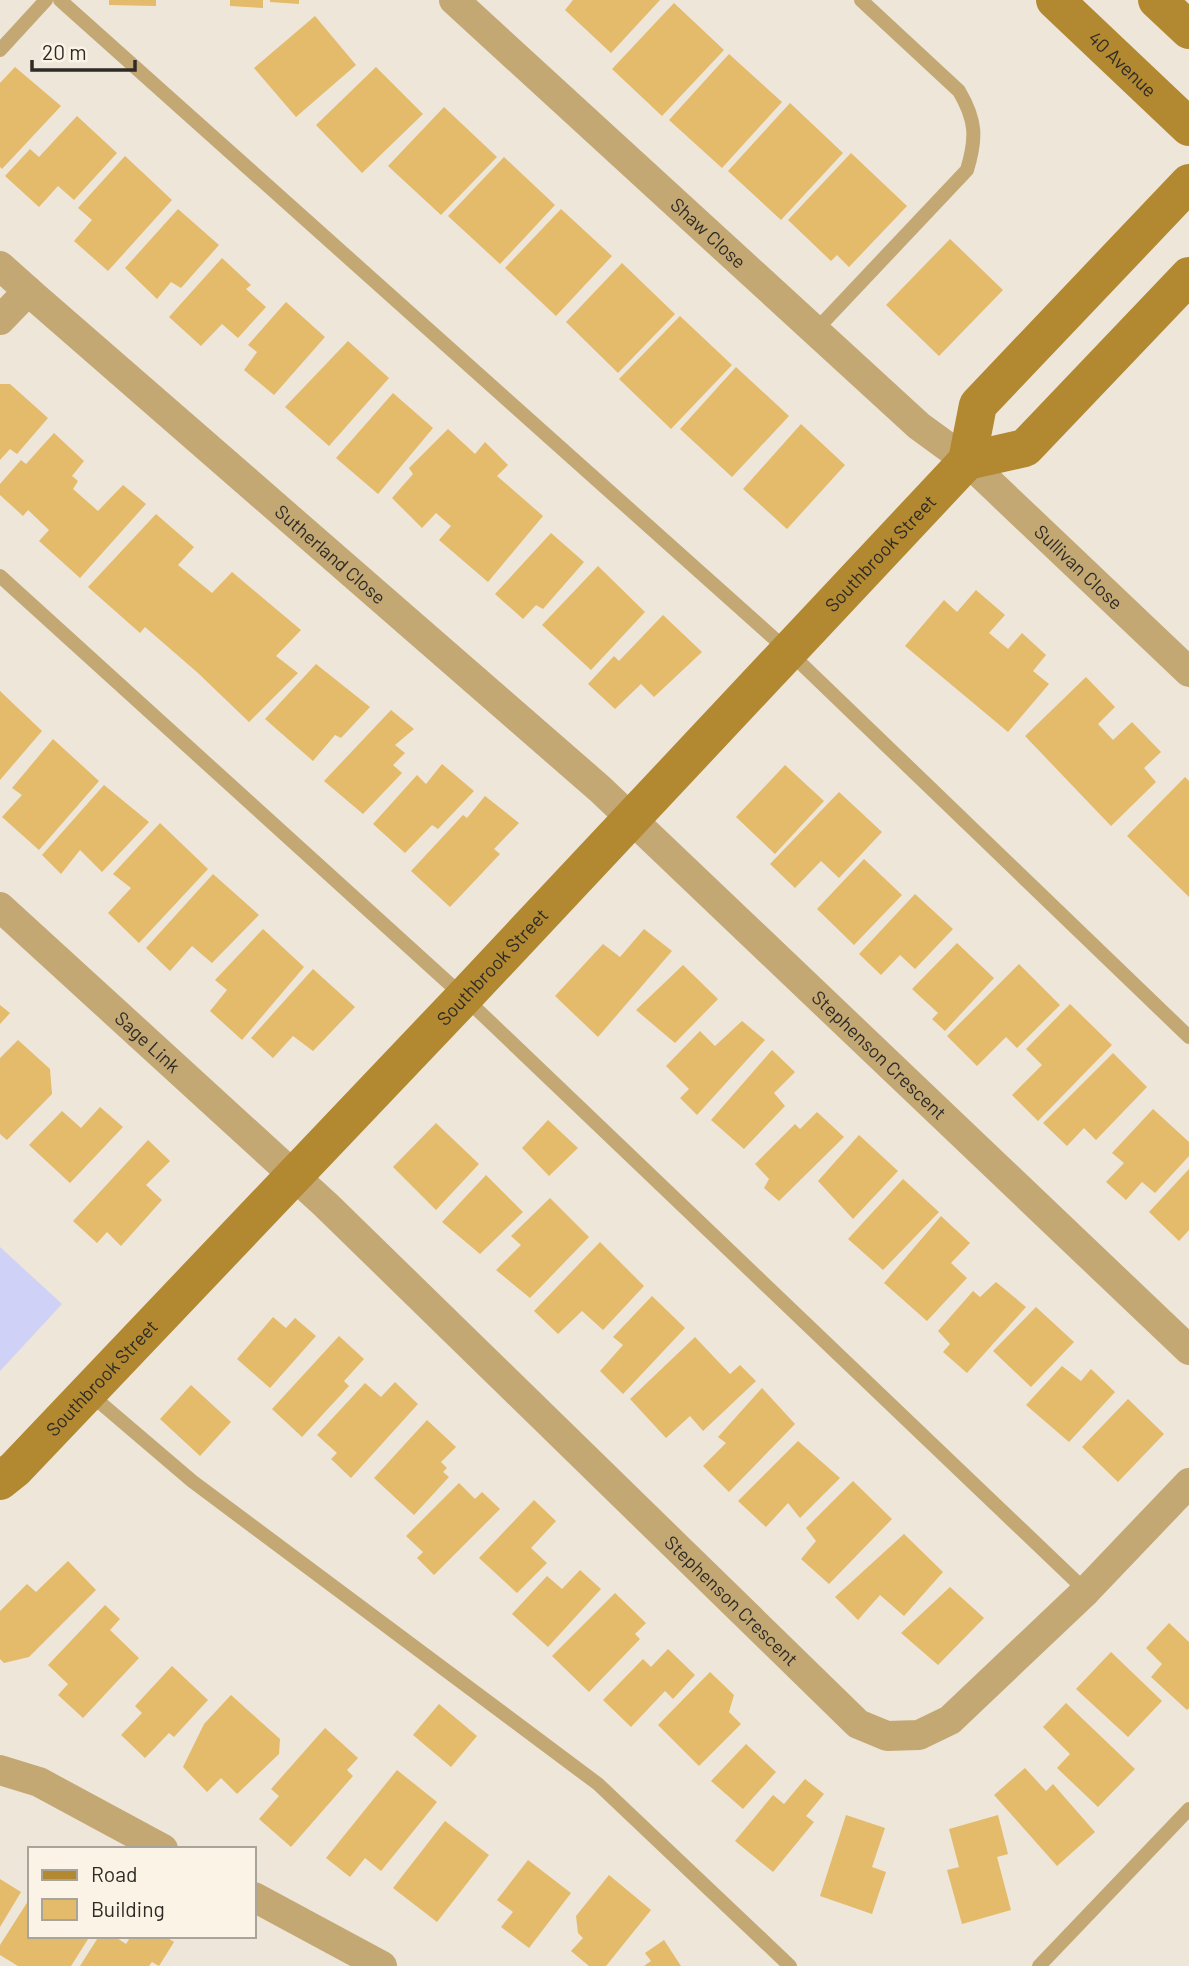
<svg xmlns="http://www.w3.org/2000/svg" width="1189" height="1966" viewBox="0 0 1189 1966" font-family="Barlow,sans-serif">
<rect width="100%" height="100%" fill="#eee6d9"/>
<path fill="#cfd1f7" d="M 0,1247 L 62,1304 L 0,1371 Z"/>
<path fill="#e4ba6b" d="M 109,0 L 156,0 L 156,6 L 109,5 Z
M 230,0 L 263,0 L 263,8 L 230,6 Z
M 270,0 L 299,0 L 299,4 L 270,2 Z
M 573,0 L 660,0 L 611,53 L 565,10 Z
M 674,3 L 724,50 L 662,116 L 612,69 Z
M 315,16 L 356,65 L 296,117 L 254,68 Z
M 729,54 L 782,102 L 722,168 L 669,120 Z
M 15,67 L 61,106 L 2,169 L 0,167 L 0,83 Z
M 376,67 L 423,114 L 362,173 L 316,125 Z
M 790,103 L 843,153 L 781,220 L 728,171 Z
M 444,107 L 497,157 L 441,215 L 388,166 Z
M 77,116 L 117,153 L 74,200 L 58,186 L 39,207 L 5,176 L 30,149 L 39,157 Z
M 851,153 L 907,206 L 849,267 L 837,255 L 831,261 L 788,220 Z
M 125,156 L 172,200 L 108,271 L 74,241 L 92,220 L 78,208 Z
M 504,157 L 555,205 L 500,264 L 448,216 Z
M 178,209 L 219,245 L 181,288 L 171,282 L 157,299 L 125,268 Z
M 561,209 L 612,256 L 556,316 L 505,268 Z
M 950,239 L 1003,290 L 939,356 L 886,305 Z
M 222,258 L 251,285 L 246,289 L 266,307 L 238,338 L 222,324 L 201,346 L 169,317 Z
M 622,263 L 675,314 L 618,373 L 566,322 Z
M 286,302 L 325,337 L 274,395 L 244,370 L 257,352 L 248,345 Z
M 680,316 L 732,365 L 671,429 L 619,379 Z
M 348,341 L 389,378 L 329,446 L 285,407 Z
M 736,367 L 789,416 L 732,477 L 680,429 Z
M 0,384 L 10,384 L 48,418 L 17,454 L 10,449 L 0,460 Z
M 393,393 L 433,428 L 378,494 L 336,458 Z
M 801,424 L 845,465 L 787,529 L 743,489 Z
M 448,429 L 475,454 L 485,442 L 508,465 L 497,476 L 543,516 L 488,582 L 439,540 L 451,526 L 436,513 L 422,528 L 392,498 L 413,474 L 409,468 Z
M 54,433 L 84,461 L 72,476 L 78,481 L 73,489 L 98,511 L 123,485 L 146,504 L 80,578 L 39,541 L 49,530 L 28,510 L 23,516 L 0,495 L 0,484 L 21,460 L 26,464 Z
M 156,514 L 194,547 L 178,565 L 212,593 L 232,572 L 301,630 L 276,656 L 298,673 L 249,722 L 198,673 L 145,627 L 140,633 L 88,587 Z
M 551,533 L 584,562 L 543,609 L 536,605 L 523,619 L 495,594 Z
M 598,566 L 645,612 L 591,670 L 542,625 Z
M 976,590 L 1005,615 L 989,633 L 1008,649 L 1022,633 L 1046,655 L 1033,671 L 1049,684 L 1008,732 L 905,646 L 944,600 L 957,612 Z
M 663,615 L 702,652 L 654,697 L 641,684 L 615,709 L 588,684 L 614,656 L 619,661 Z
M 316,664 L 370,707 L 341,738 L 335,735 L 313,761 L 265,719 Z
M 1086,677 L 1115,707 L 1098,724 L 1113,740 L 1132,722 L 1161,752 L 1144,768 L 1156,782 L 1111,826 L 1025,736 Z
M 0,691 L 42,731 L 0,780 Z
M 391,710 L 414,729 L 395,745 L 405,753 L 393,765 L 402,773 L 363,814 L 324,781 Z
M 53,739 L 99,781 L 39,850 L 2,817 L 22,795 L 12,788 Z
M 442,764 L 474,791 L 438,829 L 432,825 L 405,853 L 373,824 L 417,775 L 426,784 Z
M 785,765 L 824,801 L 775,854 L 736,817 Z
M 1185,777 L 1189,781 L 1189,897 L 1127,836 Z
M 104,785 L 149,822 L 102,872 L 80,850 L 61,874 L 42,855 Z
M 839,792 L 882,832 L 839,878 L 821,861 L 795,888 L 770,864 Z
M 485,796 L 519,823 L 494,849 L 500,854 L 450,907 L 411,871 L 463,815 L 467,818 Z
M 160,823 L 208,869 L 139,943 L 108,913 L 131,888 L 113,874 Z
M 864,859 L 902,895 L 854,945 L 817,909 Z
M 213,874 L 259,915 L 212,963 L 192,946 L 170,971 L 146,948 Z
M 915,894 L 953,929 L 915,969 L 900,955 L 881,975 L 859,954 Z
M 263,929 L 304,967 L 242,1040 L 210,1011 L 227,990 L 215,980 Z
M 644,929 L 672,951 L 598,1037 L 555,996 L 603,944 L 620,957 Z
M 957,943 L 994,978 L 945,1031 L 932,1019 L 938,1013 L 912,989 Z
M 1019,964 L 1060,1005 L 1017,1048 L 1006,1037 L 977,1066 L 947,1036 Z
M 683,965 L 718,999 L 675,1043 L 636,1010 Z
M 313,969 L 355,1007 L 313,1051 L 293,1036 L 273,1058 L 251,1038 Z
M 1070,1004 L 1112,1045 L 1038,1121 L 1012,1095 L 1042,1065 L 1026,1049 Z
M 0,1005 L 10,1013 L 0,1024 Z
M 742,1021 L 765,1040 L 697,1115 L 680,1098 L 689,1089 L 666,1066 L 700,1031 L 715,1046 Z
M 18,1040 L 50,1069 L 52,1094 L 7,1140 L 0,1134 L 0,1058 Z
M 772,1050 L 795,1072 L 774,1093 L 785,1106 L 744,1149 L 711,1120 Z
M 1113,1053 L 1147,1087 L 1096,1140 L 1084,1128 L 1067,1146 L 1043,1123 Z
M 100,1107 L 123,1127 L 70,1183 L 29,1145 L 62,1111 L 81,1128 Z
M 1153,1109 L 1189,1142 L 1189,1156 L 1155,1193 L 1142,1182 L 1126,1200 L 1106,1182 L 1124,1163 L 1112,1153 Z
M 817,1112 L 844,1137 L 779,1201 L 764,1188 L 769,1179 L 755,1164 L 795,1124 L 800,1129 Z
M 548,1120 L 578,1148 L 549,1176 L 522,1148 Z
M 436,1123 L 479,1164 L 436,1210 L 393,1167 Z
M 859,1135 L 898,1171 L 853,1219 L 818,1181 Z
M 148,1140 L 170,1161 L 146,1185 L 162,1200 L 121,1246 L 107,1232 L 97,1243 L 73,1221 Z
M 1189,1169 L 1189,1230 L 1179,1241 L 1149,1212 Z
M 486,1175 L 523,1212 L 480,1254 L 442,1222 Z
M 903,1179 L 939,1212 L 883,1270 L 848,1239 Z
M 550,1198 L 589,1237 L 530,1298 L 496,1270 L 521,1245 L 511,1236 Z
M 941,1216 L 970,1243 L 951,1263 L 967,1278 L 927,1321 L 884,1283 Z
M 600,1242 L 644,1286 L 603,1330 L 582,1311 L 558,1334 L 534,1311 Z
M 996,1282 L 1026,1307 L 967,1373 L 943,1352 L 950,1344 L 938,1331 L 973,1291 L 980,1297 Z
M 652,1296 L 685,1328 L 623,1394 L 600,1371 L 623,1345 L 613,1337 Z
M 1036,1307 L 1074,1342 L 1031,1387 L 993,1351 Z
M 273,1317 L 286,1328 L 295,1318 L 316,1336 L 270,1388 L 237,1359 Z
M 339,1336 L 364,1359 L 344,1381 L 349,1386 L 302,1437 L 272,1409 Z
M 695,1337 L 730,1374 L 740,1365 L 756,1381 L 703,1431 L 690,1416 L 666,1438 L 630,1399 Z
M 1062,1366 L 1081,1381 L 1091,1369 L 1115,1392 L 1069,1442 L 1026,1405 Z
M 395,1382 L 418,1404 L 351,1478 L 331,1459 L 337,1453 L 317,1435 L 365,1383 L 381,1397 Z
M 191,1385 L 231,1422 L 200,1456 L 160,1419 Z
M 762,1388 L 795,1424 L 729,1492 L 703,1466 L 726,1443 L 718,1437 Z
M 1128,1399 L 1164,1434 L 1118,1482 L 1082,1447 Z
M 427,1420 L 456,1447 L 441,1462 L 447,1468 L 443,1472 L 449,1477 L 414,1515 L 374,1478 Z
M 798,1441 L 840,1478 L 800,1518 L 788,1503 L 766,1527 L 738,1501 Z
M 853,1481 L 892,1519 L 829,1584 L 801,1559 L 816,1541 L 806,1528 Z
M 459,1483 L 475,1499 L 482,1492 L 500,1509 L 434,1575 L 417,1558 L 423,1552 L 406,1536 Z
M 534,1500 L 556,1521 L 531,1548 L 547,1563 L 517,1593 L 479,1558 Z
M 904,1534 L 943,1572 L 904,1616 L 880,1595 L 858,1620 L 835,1597 Z
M 68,1561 L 96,1590 L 29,1657 L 4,1663 L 0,1659 L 0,1611 L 27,1584 L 36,1592 Z
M 580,1570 L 601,1589 L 548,1647 L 512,1614 L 547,1576 L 562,1589 Z
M 950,1587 L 984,1618 L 938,1665 L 901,1633 Z
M 615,1593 L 646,1623 L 635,1634 L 640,1639 L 589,1692 L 552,1656 Z
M 105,1605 L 120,1619 L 110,1630 L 139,1658 L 83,1718 L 58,1695 L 68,1684 L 48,1665 Z
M 1169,1623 L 1189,1642 L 1189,1708 L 1187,1710 L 1151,1677 L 1162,1664 L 1146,1648 Z
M 668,1649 L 695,1675 L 673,1699 L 665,1691 L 631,1727 L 603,1700 L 643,1659 L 651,1667 Z
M 1111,1652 L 1162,1701 L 1128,1737 L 1076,1689 Z
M 172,1666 L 208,1700 L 174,1737 L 169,1733 L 145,1758 L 121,1735 L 142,1713 L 135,1706 Z
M 710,1672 L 734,1695 L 729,1712 L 741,1724 L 699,1766 L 658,1725 Z
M 231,1695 L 280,1739 L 279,1754 L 237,1794 L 221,1778 L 207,1792 L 183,1767 L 204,1724 Z
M 1066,1703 L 1135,1769 L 1098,1807 L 1057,1768 L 1070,1754 L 1043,1727 Z
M 439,1704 L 477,1736 L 451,1767 L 413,1735 Z
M 325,1728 L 358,1758 L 347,1770 L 353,1776 L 291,1847 L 259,1819 L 279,1796 L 271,1789 Z
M 746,1744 L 776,1772 L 743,1809 L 711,1781 Z
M 1025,1768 L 1046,1791 L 1053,1784 L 1095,1832 L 1057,1866 L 994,1795 Z
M 397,1770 L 437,1802 L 381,1871 L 365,1858 L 350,1877 L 326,1858 Z
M 805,1779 L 824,1794 L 806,1816 L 814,1822 L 773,1872 L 735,1841 L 773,1795 L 784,1804 Z
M 846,1815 L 885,1828 L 872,1867 L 886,1872 L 872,1914 L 820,1896 Z
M 998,1815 L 1008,1854 L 997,1857 L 1011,1910 L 962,1924 L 947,1870 L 959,1867 L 949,1829 Z
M 445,1821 L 489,1855 L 437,1922 L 393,1888 Z
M 528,1860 L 571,1893 L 529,1948 L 501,1927 L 513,1912 L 497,1900 Z
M 609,1875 L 651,1910 L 606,1966 L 589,1966 L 571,1951 L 583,1938 L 578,1933 L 576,1916 Z
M 0,1879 L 21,1892 L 0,1927 Z
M 30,1898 L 30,1936 L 90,1936 L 71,1966 L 18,1966 L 0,1955 L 0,1945 Z
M 99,1936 L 114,1936 L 126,1944 L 131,1936 L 165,1936 L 174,1942 L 159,1966 L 152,1962 L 149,1966 L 80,1966 Z
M 664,1940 L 681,1966 L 644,1966 L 651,1961 L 645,1953 Z"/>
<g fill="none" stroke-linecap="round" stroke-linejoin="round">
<path stroke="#c4a874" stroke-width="14" d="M 60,0 L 787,650 L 1189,1037
M 0,50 L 46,0
M 815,331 L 967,170 C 977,137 976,120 959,91 L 861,0
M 0,576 L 464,997 L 1086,1591
M 90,1394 L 192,1481 L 598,1784 L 790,1966
M 1039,1966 L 1189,1809"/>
<g stroke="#c4a874" stroke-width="30">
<path id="s1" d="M 454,0 L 919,426 L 967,461 L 1189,672"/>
<path d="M 0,266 L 28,291 L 0,320"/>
<path id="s2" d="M 28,291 L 600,789 L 1189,1350"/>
<path id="s3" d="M 0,907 L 326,1205 L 858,1724 L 887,1736 L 919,1735 L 950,1720 L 1086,1591 L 1189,1483"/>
<path d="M 0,1770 L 39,1782 L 163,1849"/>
<path d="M 254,1897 L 382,1966"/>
</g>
<g stroke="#b28830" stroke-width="38">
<path id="s4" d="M 1055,0 L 1189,127"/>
<path d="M 1157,0 L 1189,30"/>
<path d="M 967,461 L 1025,448 L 1189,276"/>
<path id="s5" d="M 0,1481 L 15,1469 L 464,997 L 967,461 L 978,405 L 1189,183"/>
</g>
</g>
<g text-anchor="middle" stroke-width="5" stroke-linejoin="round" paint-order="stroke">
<g font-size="19" fill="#2e2b26" stroke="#fbf4e6">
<text dy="7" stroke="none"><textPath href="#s4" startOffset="93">40 Avenue</textPath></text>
<text dy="7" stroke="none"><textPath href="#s1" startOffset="345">Shaw Close</textPath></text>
<text dy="7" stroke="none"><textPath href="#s5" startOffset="1279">Southbrook Street</textPath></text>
<text dy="7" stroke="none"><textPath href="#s2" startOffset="401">Sutherland Close</textPath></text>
<text dy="7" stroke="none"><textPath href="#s1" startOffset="844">Sullivan Close</textPath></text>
<text dy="7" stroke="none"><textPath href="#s5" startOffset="712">Southbrook Street</textPath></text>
<text dy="7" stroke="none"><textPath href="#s3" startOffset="200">Sage Link</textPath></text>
<text dy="7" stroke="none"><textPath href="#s2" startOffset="1144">Stephenson Crescent</textPath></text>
<text dy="7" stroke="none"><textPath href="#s5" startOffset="145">Southbrook Street</textPath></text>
<text dy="7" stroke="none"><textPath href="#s3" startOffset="1008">Stephenson Crescent</textPath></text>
</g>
</g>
<rect x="28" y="1847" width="228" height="91" fill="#fbf4e6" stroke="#a9a499" stroke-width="2"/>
<rect x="42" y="1870" width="35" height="10" fill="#b28830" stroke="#a9a499" stroke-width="2"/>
<text x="91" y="1882" font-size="21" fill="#2e2b26">Road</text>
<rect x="42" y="1899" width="35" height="21" fill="#e4ba6b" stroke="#a9a499" stroke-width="2"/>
<text x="91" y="1917" font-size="21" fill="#2e2b26">Building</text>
<path d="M32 60v10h103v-10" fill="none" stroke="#2e2b26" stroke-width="3.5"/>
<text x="42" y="60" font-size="21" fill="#2e2b26" stroke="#fbf4e6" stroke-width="5" paint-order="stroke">20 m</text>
</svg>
